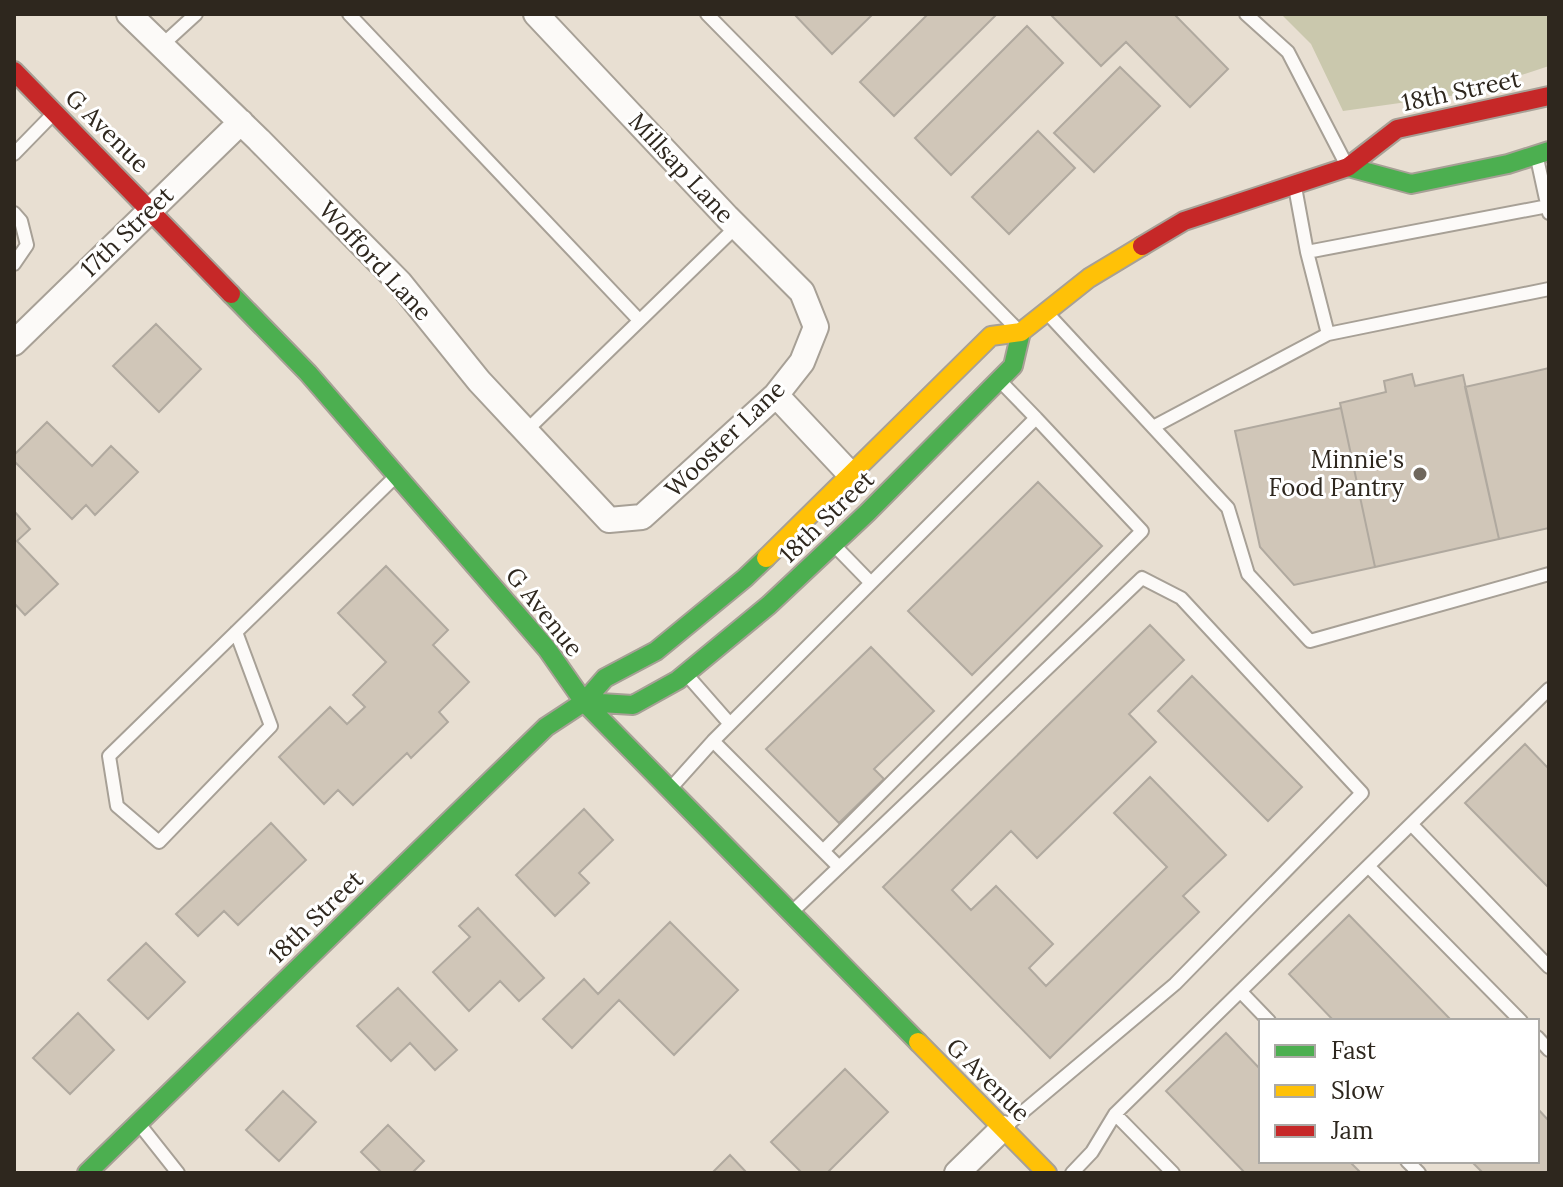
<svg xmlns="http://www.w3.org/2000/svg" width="1563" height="1187" viewBox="0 0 1563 1187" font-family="Lora,serif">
<rect width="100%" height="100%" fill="#e8dfd2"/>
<path fill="#cac8ad" d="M 1281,14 L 1549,14 L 1549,66 L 1464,94 L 1343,111 L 1311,44 Z"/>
<path fill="#d0c6b8" stroke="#b0a99f" stroke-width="2" d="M 794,14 L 873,14 L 832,54 Z
M 928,14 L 997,14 L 894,116 L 860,82 Z
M 1050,14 L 1174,14 L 1228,69 L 1190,107 L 1126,42 L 1101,66 Z
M 1027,26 L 1063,63 L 951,175 L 915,138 Z
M 1120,67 L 1160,106 L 1094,172 L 1054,133 Z
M 1038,131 L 1075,168 L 1009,234 L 972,197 Z
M 156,324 L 201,369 L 159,412 L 113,366 Z
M 1549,368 L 1549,528 L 1499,539 L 1465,387 Z
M 1412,374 L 1415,386 L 1463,375 L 1499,539 L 1375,567 L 1340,403 L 1386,392 L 1384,381 Z
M 1341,408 L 1375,567 L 1294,585 L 1260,547 L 1235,431 Z
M 47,422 L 92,466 L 111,446 L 138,472 L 95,515 L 86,505 L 72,519 L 14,461 L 14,455 Z
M 1038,482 L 1102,546 L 972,675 L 908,611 Z
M 14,511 L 30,529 L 17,541 L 58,584 L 25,615 L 14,603 Z
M 386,566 L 448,630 L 433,645 L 469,682 L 439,712 L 448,722 L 411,758 L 407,753 L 353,805 L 338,790 L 324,804 L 279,757 L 330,707 L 347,724 L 365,707 L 353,695 L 386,662 L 338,613 Z
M 1150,625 L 1184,660 L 1129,714 L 1156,742 L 1037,858 L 1011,831 L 952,890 L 971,910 L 996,886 L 1053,944 L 1029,968 L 1046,986 L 1167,867 L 1114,813 L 1150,777 L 1226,855 L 1183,896 L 1199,912 L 1050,1058 L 883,887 Z
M 871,647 L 934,711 L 874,769 L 884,779 L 839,823 L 766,749 Z
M 1192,676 L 1302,787 L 1268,821 L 1158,711 Z
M 1525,744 L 1549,769 L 1549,888 L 1465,803 Z
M 584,809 L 613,840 L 579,873 L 589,883 L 555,916 L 516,875 Z
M 271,823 L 306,860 L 238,925 L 224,911 L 198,936 L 176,914 Z
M 478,908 L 544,978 L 519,1001 L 500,981 L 469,1011 L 433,972 L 470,937 L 459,926 Z
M 1349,915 L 1452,1021 L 1334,1021 L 1289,974 Z
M 670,922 L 738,990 L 674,1055 L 619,1000 L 572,1048 L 543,1019 L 584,979 L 598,994 Z
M 146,943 L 185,982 L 148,1019 L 108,980 Z
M 398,988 L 457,1050 L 435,1070 L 410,1043 L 391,1061 L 357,1026 Z
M 78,1013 L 114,1050 L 70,1094 L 33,1058 Z
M 1226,1033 L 1261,1070 L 1261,1161 L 1349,1161 L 1361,1173 L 1245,1173 L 1166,1091 Z
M 845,1069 L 888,1112 L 827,1173 L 802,1173 L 771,1142 Z
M 283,1091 L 316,1122 L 279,1161 L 246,1130 Z
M 1537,1108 L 1549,1121 L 1549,1173 L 1483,1173 L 1471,1161 L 1537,1161 Z
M 388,1125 L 424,1161 L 412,1173 L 382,1173 L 361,1152 Z
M 730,1155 L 747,1173 L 712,1173 Z"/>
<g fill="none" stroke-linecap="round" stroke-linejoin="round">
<g stroke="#a7a096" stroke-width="16">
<path id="lane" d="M 349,14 L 639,320
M 707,14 L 1016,328
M 1246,14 L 1288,52 L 1346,164
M 161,46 L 196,14
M 14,154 L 54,113
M 1537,158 L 1549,213
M 14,213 L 21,221 L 27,245 L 14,264
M 1307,252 L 1548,206
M 1048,314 L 1228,508 L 1248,574 L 1310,641 L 1549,574
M 1328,334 L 1549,289
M 1002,383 L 1036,418
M 1153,427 L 1328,334 L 1307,252 L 1295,187
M 526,431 L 736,227
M 834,545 L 871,583
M 236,632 L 271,726 L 159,842 L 117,806 L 109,756 L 395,477
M 687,675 L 730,724
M 670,789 L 713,741
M 1412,825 L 1549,967
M 823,851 L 1142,531 L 1036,418 L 713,741 L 839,867
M 1369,867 L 1521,1021
M 792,912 L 1142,578 L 1181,598 L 1362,793 L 1175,984 L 1006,1126
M 1241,992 L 1269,1021
M 1537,1037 L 1549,1050
M 1115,1114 L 1173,1173
M 140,1125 L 178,1173
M 1407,1161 L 1419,1173
M 1072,1173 L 1092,1152 L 1115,1114 L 1549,689"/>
</g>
<g stroke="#a7a096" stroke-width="28">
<path id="street" d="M 129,14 L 259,140 L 400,283 L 479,381 L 609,520 L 642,517 L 776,395 L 802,362 L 816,327 L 802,292 L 727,217 L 536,14
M 14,343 L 241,122
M 776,395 L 851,475
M 957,1173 L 1003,1128"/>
</g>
<g stroke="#a7a096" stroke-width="22">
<path id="fast" d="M 1348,167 L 1411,184 L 1508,164 L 1549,151
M 231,294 L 308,373 L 547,649 L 584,702 L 918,1042
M 584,702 L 633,705 L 678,680 L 769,605 L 867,513 L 1013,366 L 1021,332
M 87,1173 L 546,727 L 584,702 L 605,678 L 656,651 L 745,578 L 766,558"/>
</g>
<g stroke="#a7a096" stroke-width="22">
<path id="slow" d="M 766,558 L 991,336 L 1021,332 L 1089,278 L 1142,246
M 918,1042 L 1047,1173"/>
</g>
<g stroke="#a7a096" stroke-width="22">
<path id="jam" d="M 14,71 L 231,294
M 1142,246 L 1184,221 L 1348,167 L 1397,129 L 1549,96"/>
</g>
<use href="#lane" stroke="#fcfaf8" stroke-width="12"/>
<use href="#street" stroke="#fcfaf8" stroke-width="24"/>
<use href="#fast" stroke="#4caf50" stroke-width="18"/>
<use href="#slow" stroke="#ffc107" stroke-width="18"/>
<use href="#jam" stroke="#c62828" stroke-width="18"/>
</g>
<circle fill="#6f675d" stroke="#fff" stroke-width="3" cx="1420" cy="474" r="8"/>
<g text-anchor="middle" stroke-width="6" stroke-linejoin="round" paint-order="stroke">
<g font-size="24" fill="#2e271e" stroke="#fff">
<text transform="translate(1461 91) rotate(-12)" y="8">18th Street</text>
<text transform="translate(107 131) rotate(45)" y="8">G Avenue</text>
<text transform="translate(681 168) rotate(47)" y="8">Millsap Lane</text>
<text transform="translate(127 232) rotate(-44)" y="8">17th Street</text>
<text transform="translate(375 261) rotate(47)" y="8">Wofford Lane</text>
<text transform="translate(725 439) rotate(-44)" y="8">Wooster Lane</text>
<text transform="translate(827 517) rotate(-44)" y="8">18th Street</text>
<text transform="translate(544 612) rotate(51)" y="8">G Avenue</text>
<text transform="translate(316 917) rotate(-44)" y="8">18th Street</text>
<text transform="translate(988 1080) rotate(45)" y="8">G Avenue</text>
</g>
<g font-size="24" fill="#2e271e" stroke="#fff" text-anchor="end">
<text x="1404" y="468">Minnie's<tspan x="1404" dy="28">Food Pantry</tspan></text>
</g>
</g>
<rect width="1563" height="1187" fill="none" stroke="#2e271e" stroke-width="32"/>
<rect x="1259" y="1019" width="280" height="144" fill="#ffffff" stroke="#aba9a5" stroke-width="2"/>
<rect x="1275" y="1045" width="40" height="12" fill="#4caf50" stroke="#aba9a5" stroke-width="2"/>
<text x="1331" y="1059" font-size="24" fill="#2e271e">Fast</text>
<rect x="1275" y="1085" width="40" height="12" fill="#ffc107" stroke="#aba9a5" stroke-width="2"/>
<text x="1331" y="1099" font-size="24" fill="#2e271e">Slow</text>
<rect x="1275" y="1125" width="40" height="12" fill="#c62828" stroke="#aba9a5" stroke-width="2"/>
<text x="1331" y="1139" font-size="24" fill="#2e271e">Jam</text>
</svg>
